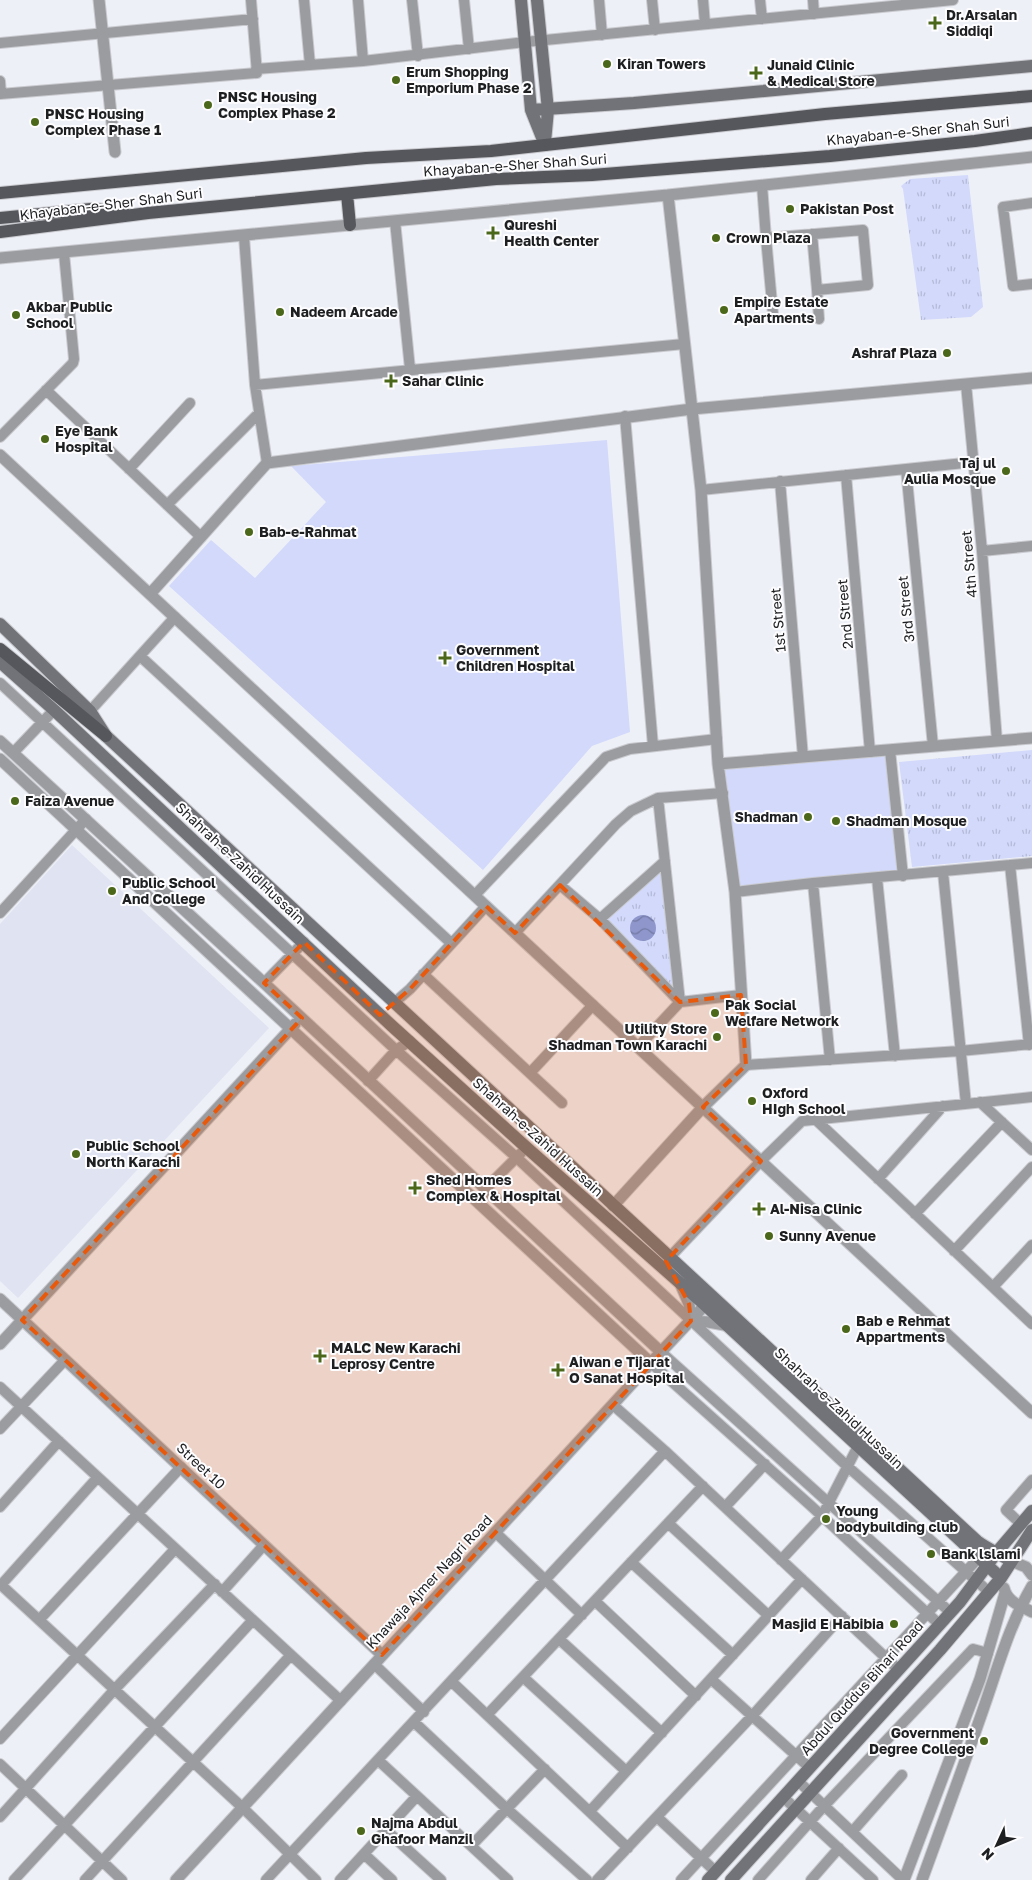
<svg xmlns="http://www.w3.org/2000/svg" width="1032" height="1880" viewBox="0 0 1032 1880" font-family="'Golos Text',sans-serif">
<defs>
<pattern id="park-tufts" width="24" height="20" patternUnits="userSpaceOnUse" patternTransform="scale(1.25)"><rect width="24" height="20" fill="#d2d9fb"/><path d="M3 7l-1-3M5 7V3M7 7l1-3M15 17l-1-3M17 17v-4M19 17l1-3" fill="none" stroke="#b4bad7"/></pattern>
<pattern id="water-waves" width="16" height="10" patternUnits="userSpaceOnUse" patternTransform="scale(1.25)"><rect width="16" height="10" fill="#8e96cb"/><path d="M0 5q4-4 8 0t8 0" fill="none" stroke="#737aa4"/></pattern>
</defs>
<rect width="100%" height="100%" fill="#eef0f7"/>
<path fill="#e0e3f2" d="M 72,845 L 269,1028 L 18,1298 L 0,1281 L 0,924 Z"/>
<path fill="#d2d9fb" d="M 607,440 L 630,732 L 592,746 L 483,870 L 169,586 L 211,540 L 255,578 L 326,502 L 291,466 Z
M 890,750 L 903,876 L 735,892 L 718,764 Z"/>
<path fill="url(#park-tufts)" d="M 968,175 L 983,307 L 971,317 L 921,320 L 903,189 L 901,186 L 910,179 Z
M 1032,750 L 1032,856 L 912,867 L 899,762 Z
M 665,861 L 680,1002 L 600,919 Z"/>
<path fill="url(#water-waves)" d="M630 928a13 13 0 1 1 26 0a13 13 0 1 1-26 0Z"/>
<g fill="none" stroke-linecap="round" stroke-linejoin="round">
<g stroke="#c9cad0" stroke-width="12">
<path id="minor" d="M 304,0 L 310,65
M 358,0 L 363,61
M 412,0 L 418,56
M 464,0 L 469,49
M 599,0 L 602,35
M 652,0 L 655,30
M 703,0 L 705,24
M 760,0 L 762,19
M 813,0 L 814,14
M 0,43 L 253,19
M 256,69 L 363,61 L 525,42 L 953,0
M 0,81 L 1,94
M 0,94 L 257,73 L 251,0
M 762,185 L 766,238 L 863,230 L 868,285 L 817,290 L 819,319
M 1032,203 L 1003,207 L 1013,286 L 1032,284
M 395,221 L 410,369
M 812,234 L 817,290
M 244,236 L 255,385 L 267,463
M 766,238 L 773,314
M 966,384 L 982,551 L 997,741
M 255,385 L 684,344
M 46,390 L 201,537
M 625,416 L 653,746
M 0,437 L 73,363 L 74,359 L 64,253
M 129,469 L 190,403
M 906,469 L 933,746
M 846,475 L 870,752
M 780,481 L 803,757
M 701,490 L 974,462
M 167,505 L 259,413
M 982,551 L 1032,546
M 140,656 L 451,943
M 0,683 L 396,1050 L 516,1157 L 847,1466 L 989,1592
M 90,711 L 175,617
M 890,750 L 903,876
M 13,753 L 54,710
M 1010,865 L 1029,1045
M 943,872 L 966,1104
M 877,878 L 895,1056
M 813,883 L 830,1060
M 560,885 L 600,919 L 680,1002 L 741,995
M 735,892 L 813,883 L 1032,863
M 475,895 L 606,757 L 630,749 L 717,739
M 0,913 L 86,819
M 600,919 L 665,861
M 515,933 L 616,824 L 631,811 L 658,798 L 723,793
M 423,974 L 562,1103
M 264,983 L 304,942
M 395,1002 L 410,989 L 486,906
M 638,1047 L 680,1002 L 658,798
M 746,1065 L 960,1051 L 1032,1044
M 530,1073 L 593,1005
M 368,1081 L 396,1050 L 410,1041
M 980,1102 L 1032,1150
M 815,1119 L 1032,1324
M 878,1179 L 943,1106
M 486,1188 L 521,1153
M 915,1214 L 1002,1122
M 954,1251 L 1032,1167
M 670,1257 L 761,1161 L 802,1121 L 1032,1097
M 993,1287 L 1032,1245
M 661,1352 L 950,1612
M 651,1363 L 810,1505 L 939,1624
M 0,1387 L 341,1701
M 613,1405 L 665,1451 L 899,1670
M 0,1429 L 65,1360
M 0,1507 L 59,1441
M 725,1507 L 765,1464
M 668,1523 L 769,1616
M 1021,1524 L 1006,1510 L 1032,1480
M 495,1532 L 582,1615
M 781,1560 L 822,1516 L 858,1446
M 631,1562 L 733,1655
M 0,1584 L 243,1808 L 316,1880
M 1,1585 L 97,1478
M 222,1592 L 264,1545
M 595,1601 L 696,1696
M 39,1620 L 181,1467
M 559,1639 L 662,1733
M 374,1664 L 424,1712
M 523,1677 L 626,1771
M 711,1679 L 810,1768
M 452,1682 L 628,1848
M 487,1715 L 703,1486
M 414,1722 L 507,1809 L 587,1880
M 0,1739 L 175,1549
M 378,1760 L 508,1880
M 0,1764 L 122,1880
M 798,1781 L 903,1880
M 783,1797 L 873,1880
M 590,1811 L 802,1579
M 0,1817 L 115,1689 L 215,1584
M 657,1817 L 715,1871
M 386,1830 L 441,1880
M 852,1832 L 902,1775
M 471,1846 L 545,1769
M 364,1854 L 392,1880
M 14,1880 L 252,1621
M 85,1880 L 290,1656
M 266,1880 L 665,1451
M 340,1880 L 417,1796
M 597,1880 L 752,1716 L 842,1616
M 681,1880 L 983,1553
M 758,1880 L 824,1806 L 973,1649 L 988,1653
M 811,1880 L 839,1848"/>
</g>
<g stroke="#c9cad0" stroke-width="13">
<path id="tertiary" d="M 99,0 L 115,152
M 0,258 L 668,195 L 1032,157
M 0,455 L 1032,1413
M 150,594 L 267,463 L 692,409 L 1032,378
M 0,741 L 264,983 L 661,1352
M 0,759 L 651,1363
M 718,764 L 1032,738
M 613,1206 L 703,1107 L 746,1065 L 735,892 L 718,764 L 701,490 L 668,195
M 680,1283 L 689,1304 L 691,1321 L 708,1322 L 730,1326
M 0,1299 L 382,1655
M 0,1344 L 295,1024
M 1011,1561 L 1026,1567 L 1032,1575
M 1004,1588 C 1007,1602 1021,1606 1032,1612
M 176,1880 L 661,1352 L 705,1305
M 904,1880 L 980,1679 L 1005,1593
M 922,1880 C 943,1822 964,1765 984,1707 C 999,1664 1009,1626 1032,1586"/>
</g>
<g stroke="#c9cad0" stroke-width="14">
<path id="secondary" d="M 521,0 L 531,110 L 545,145
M 537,0 L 548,110 L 545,142
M 531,110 L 634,103 L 1032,66
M 0,624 L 90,711 L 106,736 C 397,1004 686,1274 977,1541 C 988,1549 1000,1554 1011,1561
M 0,662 L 54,710 L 392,1026 L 527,1148 L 705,1305 L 1001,1578
M 708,1880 L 960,1602 L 997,1552 L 1032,1511
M 731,1880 L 940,1650 L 1001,1578 L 1032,1530"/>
</g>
<g stroke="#c9cad0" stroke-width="14">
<path id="primary" d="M 0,193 L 366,158 L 491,151 L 825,114 L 1032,96
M 347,194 L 350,225
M 0,218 L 91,209 L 123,211
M 0,232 L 148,213 L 496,179 L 592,175 L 830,156 L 975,141 L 1032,133
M 0,649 L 106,736"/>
</g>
<use href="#minor" stroke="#9b9c9f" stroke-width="10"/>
<use href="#tertiary" stroke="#9b9c9f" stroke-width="11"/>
<use href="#secondary" stroke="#727378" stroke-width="12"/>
<use href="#primary" stroke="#56575c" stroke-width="12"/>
</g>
<path fill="#e8590c" fill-opacity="0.2" stroke="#e8590c" stroke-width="4" stroke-dasharray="10 6" stroke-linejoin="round" d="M 560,885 L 680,1002 L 741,995 L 746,1065 L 703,1107 L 761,1161 L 666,1261 L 689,1304 L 691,1321 L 382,1655 L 22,1320 L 302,1018 L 264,983 L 304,942 L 380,1015 L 410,989 L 486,906 L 515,933 Z"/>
<g fill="#4b671a" stroke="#fdfdff" stroke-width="2">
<path d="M932.5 15.5h5v5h5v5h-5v5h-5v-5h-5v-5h5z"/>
<circle cx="607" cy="64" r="5"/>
<path d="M753.5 65.5h5v5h5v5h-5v5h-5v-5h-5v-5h5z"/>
<circle cx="396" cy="80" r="5"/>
<circle cx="208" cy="105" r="5"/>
<circle cx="35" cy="122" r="5"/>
<circle cx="790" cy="209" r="5"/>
<path d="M490.5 225.5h5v5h5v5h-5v5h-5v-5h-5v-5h5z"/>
<circle cx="716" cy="238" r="5"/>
<circle cx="724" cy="310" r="5"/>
<circle cx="280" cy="312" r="5"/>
<circle cx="16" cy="315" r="5"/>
<circle cx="947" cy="353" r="5"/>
<path d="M388.5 373.5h5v5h5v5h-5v5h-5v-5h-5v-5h5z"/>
<circle cx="45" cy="439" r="5"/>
<circle cx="1006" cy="471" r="5"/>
<circle cx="249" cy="532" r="5"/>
<path d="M442.5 650.5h5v5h5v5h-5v5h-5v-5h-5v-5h5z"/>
<circle cx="15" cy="801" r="5"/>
<circle cx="808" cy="817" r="5"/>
<circle cx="836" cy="821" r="5"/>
<circle cx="112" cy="891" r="5"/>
<circle cx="715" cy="1013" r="5"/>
<circle cx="717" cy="1037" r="5"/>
<circle cx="752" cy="1101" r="5"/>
<circle cx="76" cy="1154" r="5"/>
<path d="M412.5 1180.5h5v5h5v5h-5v5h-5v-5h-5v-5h5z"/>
<path d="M756.5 1201.5h5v5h5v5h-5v5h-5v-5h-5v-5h5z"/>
<circle cx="769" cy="1236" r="5"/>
<circle cx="846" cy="1329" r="5"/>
<path d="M317.5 1348.5h5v5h5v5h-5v5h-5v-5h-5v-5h5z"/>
<path d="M555.5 1362.5h5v5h5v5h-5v5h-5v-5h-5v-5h5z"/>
<circle cx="826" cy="1519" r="5"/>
<circle cx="931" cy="1554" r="5"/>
<circle cx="894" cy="1624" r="5"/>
<circle cx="984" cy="1741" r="5"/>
<circle cx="361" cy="1831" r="5"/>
</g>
<g text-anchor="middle" stroke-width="4" stroke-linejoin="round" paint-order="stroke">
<g font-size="14" font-weight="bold" fill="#1e1f21" stroke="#fdfdff" text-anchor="start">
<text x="946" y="20">Dr.Arsalan<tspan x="946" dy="16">Siddiqi</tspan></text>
<text x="617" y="69">Kiran Towers</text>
<text x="767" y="70">Junaid Clinic<tspan x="767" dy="16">&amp; Medical Store</tspan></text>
<text x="406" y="77">Erum Shopping<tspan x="406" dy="16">Emporium Phase 2</tspan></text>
<text x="218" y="102">PNSC Housing<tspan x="218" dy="16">Complex Phase 2</tspan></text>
<text x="45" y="119">PNSC Housing<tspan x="45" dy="16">Complex Phase 1</tspan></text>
<text x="800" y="214">Pakistan Post</text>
<text x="504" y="230">Qureshi<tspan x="504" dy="16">Health Center</tspan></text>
<text x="726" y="243">Crown Plaza</text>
<text x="734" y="307">Empire Estate<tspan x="734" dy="16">Apartments</tspan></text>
<text x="26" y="312">Akbar Public<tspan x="26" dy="16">School</tspan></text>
<text x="290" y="317">Nadeem Arcade</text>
<text x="937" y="358" text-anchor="end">Ashraf Plaza</text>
<text x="402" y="386">Sahar Clinic</text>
<text x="55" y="436">Eye Bank<tspan x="55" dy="16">Hospital</tspan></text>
<text x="996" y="468" text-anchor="end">Taj ul<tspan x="996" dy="16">Aulia Mosque</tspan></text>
<text x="259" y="537">Bab-e-Rahmat</text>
<text x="456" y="655">Government<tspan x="456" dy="16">Children Hospital</tspan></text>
<text x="25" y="806">Faiza Avenue</text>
<text x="798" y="822" text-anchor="end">Shadman</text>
<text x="846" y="826">Shadman Mosque</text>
<text x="122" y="888">Public School<tspan x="122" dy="16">And College</tspan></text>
<text x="725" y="1010">Pak Social<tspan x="725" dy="16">Welfare Network</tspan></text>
<text x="707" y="1034" text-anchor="end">Utility Store<tspan x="707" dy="16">Shadman Town Karachi</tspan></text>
<text x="762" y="1098">Oxford<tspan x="762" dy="16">HIgh School</tspan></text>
<text x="86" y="1151">Public School<tspan x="86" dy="16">North Karachi</tspan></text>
<text x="426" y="1185">Shed Homes<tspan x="426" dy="16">Complex &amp; Hospital</tspan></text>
<text x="770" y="1214">Al-Nisa Clinic</text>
<text x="779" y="1241">Sunny Avenue</text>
<text x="856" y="1326">Bab e Rehmat<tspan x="856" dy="16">Appartments</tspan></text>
<text x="331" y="1353">MALC New Karachi<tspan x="331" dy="16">Leprosy Centre</tspan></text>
<text x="569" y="1367">Aiwan e Tijarat<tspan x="569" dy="16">O Sanat Hospital</tspan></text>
<text x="836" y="1516">Young<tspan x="836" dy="16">bodybuilding club</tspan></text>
<text x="941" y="1559">Bank lslami</text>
<text x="884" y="1629" text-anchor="end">Masjid E Habibia</text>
<text x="974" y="1738" text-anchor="end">Government<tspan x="974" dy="16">Degree College</tspan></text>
<text x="371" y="1828">Najma Abdul<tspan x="371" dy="16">Ghafoor Manzil</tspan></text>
</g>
<g font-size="14" fill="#1e1f21" stroke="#fdfdff">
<text transform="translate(918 131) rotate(-6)" y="5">Khayaban-e-Sher Shah Suri</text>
<text transform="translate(515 165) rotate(-4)" y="5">Khayaban-e-Sher Shah Suri</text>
<text transform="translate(111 204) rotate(-7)" y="5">Khayaban-e-Sher Shah Suri</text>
<text transform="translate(969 564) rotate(-95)" y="5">4th Street</text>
<text transform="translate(906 609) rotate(-96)" y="5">3rd Street</text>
<text transform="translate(845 614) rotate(-95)" y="5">2nd Street</text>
<text transform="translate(778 620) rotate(-95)" y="5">1st Street</text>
<text transform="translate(240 863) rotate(43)" y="5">Shahrah-e-Zahid Hussain</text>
<text transform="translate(538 1137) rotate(42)" y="5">Shahrah-e-Zahid Hussain</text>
<text transform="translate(839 1408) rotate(43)" y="5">Shahrah-e-Zahid Hussain</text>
<text transform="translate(201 1466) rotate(43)" y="5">Street 10</text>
<text transform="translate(429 1582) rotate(-47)" y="5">Khawaja Ajmer Nagri Road</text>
<text transform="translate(862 1688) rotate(-48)" y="5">Abdul Quddus Bihari Road</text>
</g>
</g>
<g transform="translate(997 1845) rotate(226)" stroke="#fdfdff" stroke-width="4" paint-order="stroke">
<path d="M0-4L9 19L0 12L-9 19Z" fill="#1e1f21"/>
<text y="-8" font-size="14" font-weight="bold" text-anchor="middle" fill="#1e1f21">N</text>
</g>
</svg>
